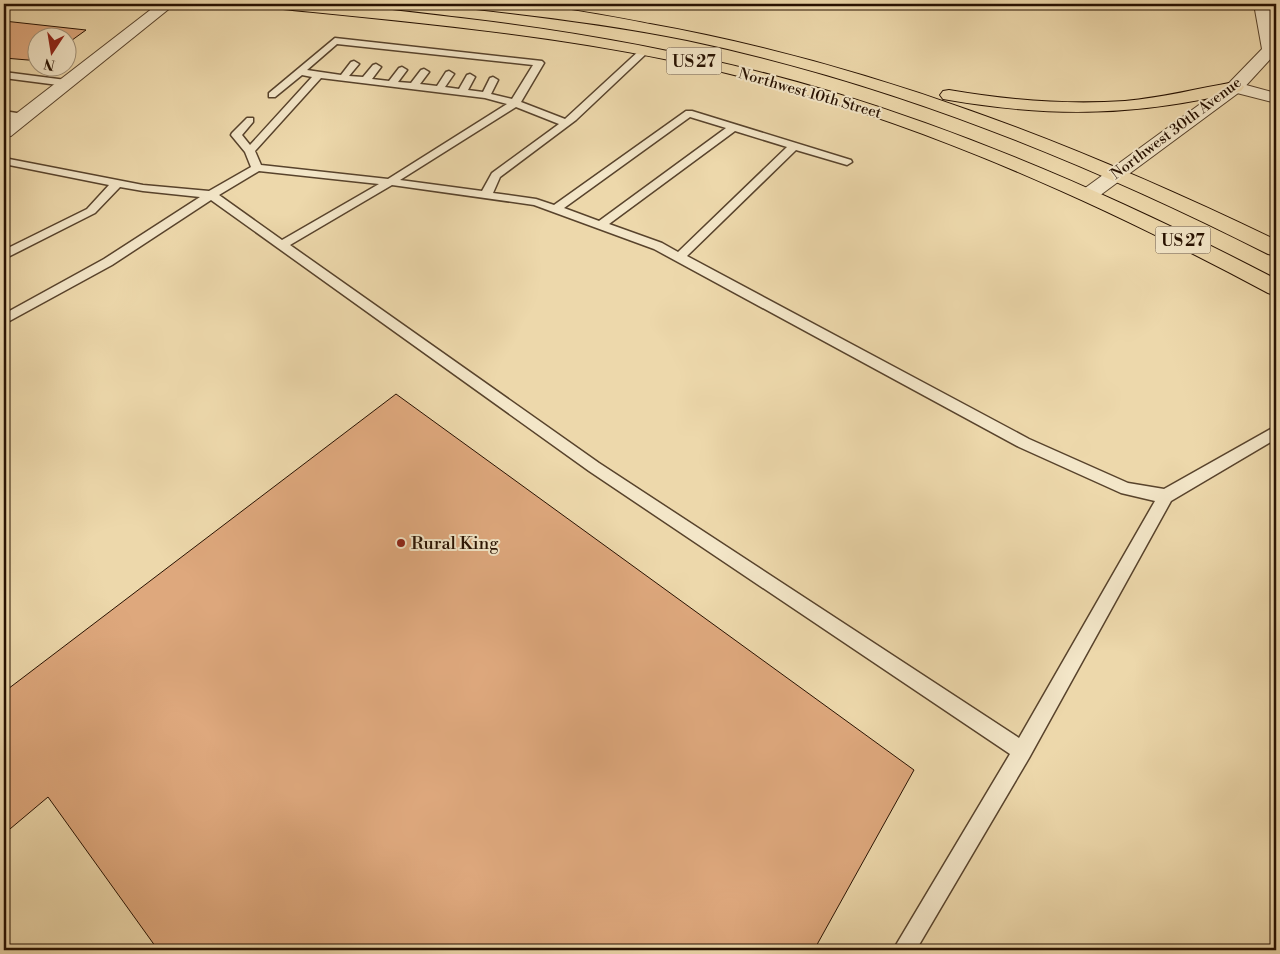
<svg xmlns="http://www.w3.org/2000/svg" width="1280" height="954" viewBox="0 0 1280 954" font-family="'Libre Bodoni',serif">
<rect width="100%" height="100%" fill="#edd8ab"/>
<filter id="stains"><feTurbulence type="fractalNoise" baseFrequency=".004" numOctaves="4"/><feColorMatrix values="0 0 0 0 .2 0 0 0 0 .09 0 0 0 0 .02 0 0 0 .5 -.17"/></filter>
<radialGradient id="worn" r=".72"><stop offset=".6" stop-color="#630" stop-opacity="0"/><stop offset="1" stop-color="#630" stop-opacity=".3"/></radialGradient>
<path fill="#dea87d" stroke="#271101" d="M 4,21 L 86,30 L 68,43 L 68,38 L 38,38 L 38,60 L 28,60 L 4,58 Z
M 396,394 L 914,770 L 814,950 L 158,950 L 48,797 L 4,834 L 4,692 Z"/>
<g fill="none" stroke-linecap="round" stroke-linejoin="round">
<g stroke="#58432c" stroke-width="3">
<path id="service" d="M 1271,4 L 1276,4 L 1276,6 L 1272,6 Z
M 335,38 L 542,61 L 544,63 L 521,102 L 565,119 L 641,49 L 647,49 L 647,53 L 576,120 L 500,177 L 493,193 L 536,199 L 554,205 L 686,111 L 692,111 L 851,160 L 852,162 L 847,165 L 796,150 L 687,256 L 1029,439 L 1128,483 L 1164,489 L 1276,426 L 1276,439 L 1171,501 L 1029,758 L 916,950 L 893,950 L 1010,754 L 589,471 L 211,200 L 112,265 L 4,324 L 4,314 L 104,259 L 200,197 L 143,191 L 120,187 L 95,213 L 4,259 L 4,250 L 87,209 L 109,185 L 4,164 L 4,158 L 143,185 L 209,191 L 251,167 L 245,152 L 231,135 L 232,133 L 247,118 L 253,118 L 253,122 L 242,135 L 250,145 L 312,77 L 302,75 L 275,97 L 269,97 L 269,93 ZM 337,44 L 533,65 L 512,99 L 491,94 L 498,80 L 493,77 L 490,78 L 483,92 L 468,90 L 475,77 L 470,74 L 467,75 L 459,89 L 445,87 L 454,74 L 449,71 L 446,72 L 437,86 L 420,84 L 429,72 L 424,69 L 421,70 L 411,83 L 398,82 L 407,70 L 402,67 L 399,68 L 389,81 L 372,79 L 381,67 L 376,64 L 373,65 L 363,77 L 349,76 L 359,64 L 354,61 L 351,62 L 341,75 L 307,70 ZM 321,78 L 485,98 L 507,104 L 388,179 L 261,165 L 255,151 ZM 516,107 L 559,124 L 492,173 L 482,191 L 400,180 ZM 690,117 L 726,128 L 599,221 L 564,208 ZM 735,131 L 787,147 L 678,252 L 662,243 L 609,224 ZM 259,171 L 379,184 L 282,240 L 219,195 ZM 392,185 L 534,205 L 654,249 L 1019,447 L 1121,493 L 1155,501 L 1019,738 L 599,463 L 290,245 Z
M 4,72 L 66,80 L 71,83 L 66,86 L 4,78 Z
M 4,111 L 23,114 L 28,117 L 23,120 L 4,117 Z"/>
</g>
<g stroke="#58432c" stroke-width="2">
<path id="minor" d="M 1235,82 L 1276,93 L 1276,103 L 1229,91 L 1226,87 L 1229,83 Z"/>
</g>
<g stroke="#58432c" stroke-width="2">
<path id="tertiary" d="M 158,4 L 175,4 L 11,136 L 4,137 L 4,123 Z
M 1254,4 L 1269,4 L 1276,41 L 1276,53 L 1241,91 L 1095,199 L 1088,201 L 1081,199 L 1078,195 L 1081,191 L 1229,83 L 1262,49 Z"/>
</g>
<g stroke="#271101" stroke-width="2">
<path id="trunk" d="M 275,4 C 340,1 405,12 469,19 C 593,34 716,57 835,93 C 988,140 1134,205 1276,279 L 1276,296 L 1268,293 C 1079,192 881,104 669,60 C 542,34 412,22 283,9 L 278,7 Z
M 468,4 C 529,0 591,13 650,24 C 869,63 1077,144 1276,240 L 1276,256 L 1268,254 C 1084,161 891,83 687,40 C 618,26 547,17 476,9 L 471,7 Z
M 1235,82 L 1241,83 L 1244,87 L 1241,91 C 1138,116 1054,118 949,100 L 943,99 L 940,95 L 943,91 L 949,90 C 1007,100 1066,105 1125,101 C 1162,98 1199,88 1235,82 Z"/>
</g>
<use href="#service" fill="#f3e6c8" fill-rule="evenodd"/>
<use href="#minor" fill="#f3e6c8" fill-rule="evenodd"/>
<use href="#tertiary" fill="#f3e6c8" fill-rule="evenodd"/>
<use href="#trunk" fill="#edd8ab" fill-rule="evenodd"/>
</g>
<circle fill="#8f2418" stroke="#f3e6c8" stroke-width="2" cx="401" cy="543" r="5"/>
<g text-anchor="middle" stroke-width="4" stroke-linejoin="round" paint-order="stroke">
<g font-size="15" fill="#271101" stroke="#f3e6c8">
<text transform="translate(810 93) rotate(16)" y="5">Northwest 10th Street</text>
<text transform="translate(1176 128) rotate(-37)" y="5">Northwest 30th Avenue</text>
</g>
<g fill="#f3e6c8" stroke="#64513d" stroke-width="1">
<rect x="666.5" y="47.5" width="55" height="27" rx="4"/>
<rect x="1155.5" y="226.5" width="55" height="27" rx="4"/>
</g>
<g font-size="16" font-weight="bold" fill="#271101">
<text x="694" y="67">US 27</text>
<text x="1183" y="246">US 27</text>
</g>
<g font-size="18" fill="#271101" stroke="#f3e6c8" text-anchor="start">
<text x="411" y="549">Rural King</text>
</g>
</g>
<rect width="1280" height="954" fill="none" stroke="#edd8ab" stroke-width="20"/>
<rect x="5" y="5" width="1270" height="944" fill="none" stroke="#271101" stroke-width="2.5"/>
<rect x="10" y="10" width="1260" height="934" fill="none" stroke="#271101"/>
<g transform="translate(52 52) rotate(192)"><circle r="24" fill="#f3e6c8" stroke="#a19178"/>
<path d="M0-4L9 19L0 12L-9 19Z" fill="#8f2418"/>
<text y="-8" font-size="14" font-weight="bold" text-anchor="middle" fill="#271101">N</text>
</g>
<rect width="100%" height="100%" filter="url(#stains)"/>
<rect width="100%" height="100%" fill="url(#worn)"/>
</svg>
